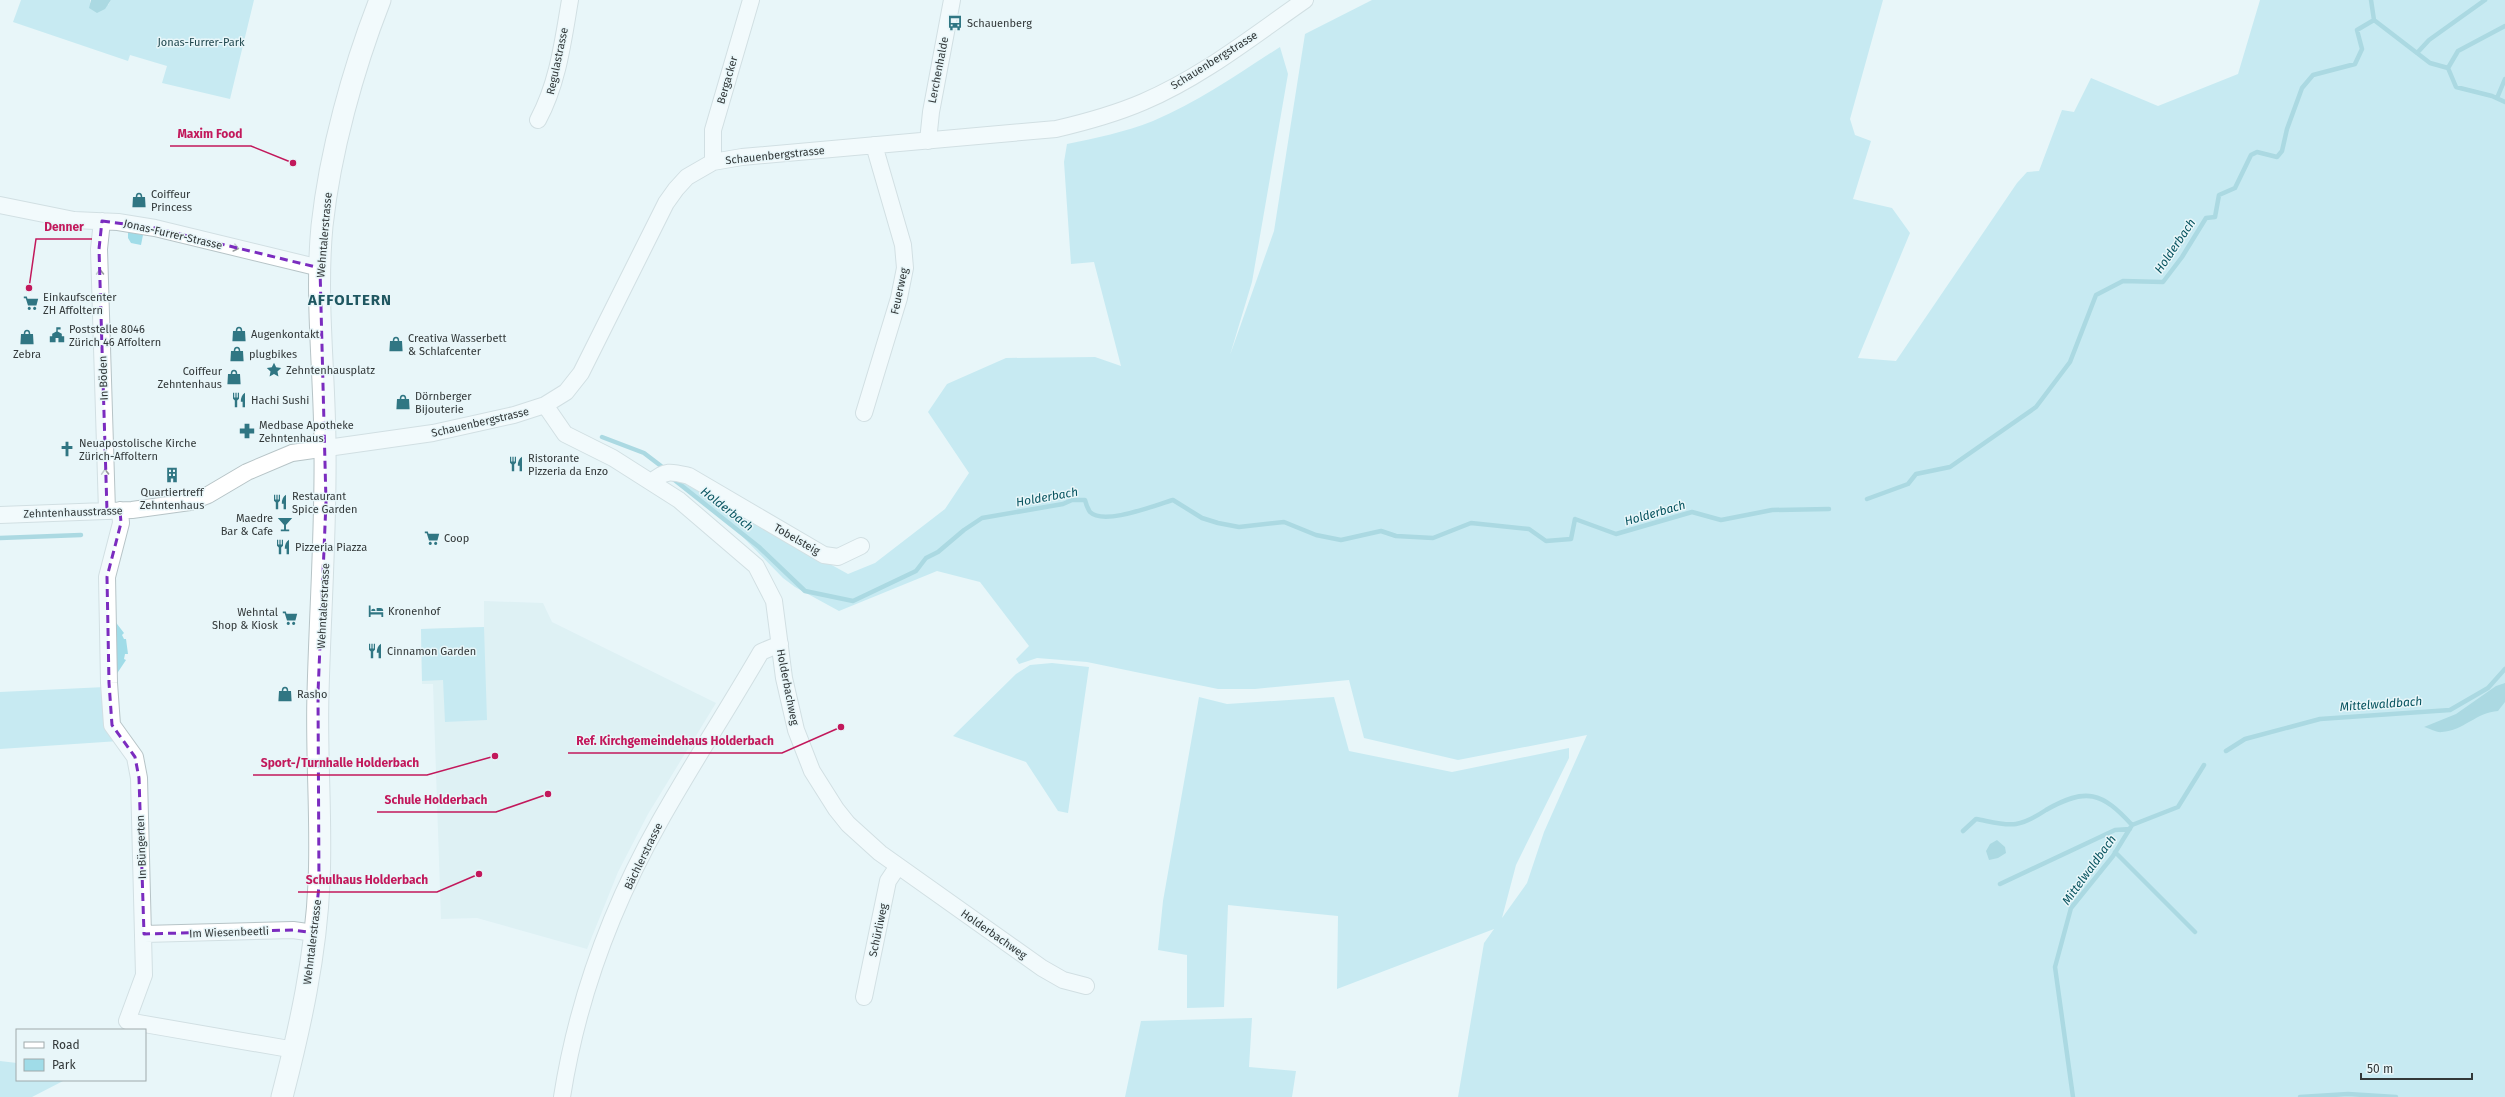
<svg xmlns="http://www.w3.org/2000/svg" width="2505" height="1097" viewBox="0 0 2505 1097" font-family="'Fira Sans',sans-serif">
<rect width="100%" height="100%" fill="#e8f6f9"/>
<path fill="#d3eaee" d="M 484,601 L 543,603 L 552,622 L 716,703 L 648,814 L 618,872 L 587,949 L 477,918 L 441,919 L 433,684 L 422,684 L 421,629 L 484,627 Z"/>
<path fill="#a0dce8" d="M 21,0 L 90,0 L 90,3 L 108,5 L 111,0 L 254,0 L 230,99 L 162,83 L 167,66 L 130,55 L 128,61 L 13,22 Z
M 1372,0 L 1883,0 L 1850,119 L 1855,135 L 1871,141 L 1853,199 L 1892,208 L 1910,233 L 1858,358 L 1896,361 L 2017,183 L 2027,172 L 2039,171 L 2062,110 L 2074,112 L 2091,78 L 2158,106 L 2238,74 L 2260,0 L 2505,0 L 2505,1097 L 1458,1097 L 1484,943 L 1494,929 L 1337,989 L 1338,916 L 1228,905 L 1224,1007 L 1187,1008 L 1187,955 L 1158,950 L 1163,901 L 1199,697 L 1227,704 L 1334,697 L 1349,751 L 1452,772 L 1569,748 L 1569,758 L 1516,865 L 1502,918 L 1527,883 L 1544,832 L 1587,735 L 1458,760 L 1364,738 L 1349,680 L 1255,689 L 1218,689 L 1087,662 L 1037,658 L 1019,664 L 1016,659 L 1029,646 L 980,582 L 937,571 L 839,611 L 795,587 L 783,578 L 739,533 L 679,484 L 680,481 L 848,574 L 875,563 L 945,509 L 969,473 L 928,412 L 947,384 L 1006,358 L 1095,357 L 1121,366 L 1094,262 L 1071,264 L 1064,162 L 1067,144 C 1096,138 1125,132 1153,121 C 1199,102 1239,73 1280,47 L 1288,74 L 1252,282 L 1230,355 L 1274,231 L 1305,34 Z
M 128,232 L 143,235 L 141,245 L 131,243 L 128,238 Z
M 114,620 L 124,633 L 122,635 L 124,639 L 126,639 L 128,654 L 125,654 L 124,659 L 126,660 L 116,675 Z
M 484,627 L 487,720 L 445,722 L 443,680 L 422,681 L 421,629 Z
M 1052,663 L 1089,667 L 1068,813 L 1058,811 L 1026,762 L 953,736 L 1016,674 L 1030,665 Z
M 105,687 L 119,741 L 0,749 L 0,692 Z
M 1252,1018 L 1249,1067 L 1296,1071 L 1292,1097 L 1125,1097 L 1141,1021 Z
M 0,1061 L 17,1063 L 17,1080 L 65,1080 L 32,1097 L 0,1097 Z"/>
<path fill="#62b6c5" d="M 91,0 L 111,0 L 105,9 L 97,13 L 89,8 Z
M 2505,683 L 2505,702 L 2498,711 C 2477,712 2463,731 2442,732 C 2437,733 2429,728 2424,727 L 2456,714 L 2496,686 Z
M 1997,840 L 2005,847 L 2006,853 L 1998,858 L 1989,860 L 1986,851 L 1990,844 Z"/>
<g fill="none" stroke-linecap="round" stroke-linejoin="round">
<path stroke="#62b6c5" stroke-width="4.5" d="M 2371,0 L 2374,20
M 2417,53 L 2429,40 L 2485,0
M 2448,68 L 2458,51 L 2505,26
M 2497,98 L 2505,79
M 602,437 L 644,453 L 661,466
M 672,478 L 759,547 L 805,591 L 853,601 L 916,571 L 926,558 L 938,552 L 964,530 L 982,518 L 1063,504 L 1072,500 L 1085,500 C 1086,504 1088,509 1090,512 C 1104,526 1155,505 1173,500 L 1202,518 L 1218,523 L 1239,527 L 1284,522 L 1316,535 L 1341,540 L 1381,531 L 1396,536 L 1433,538 L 1471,523 L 1529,529 L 1546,541 L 1571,539 L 1575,519 L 1616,534 L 1692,512 L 1721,520 L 1772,510 L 1829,509
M 1867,499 L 1908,484 L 1916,474 L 1950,467 L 2036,407 L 2070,362 L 2096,295 L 2123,281 L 2163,282 L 2182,257 L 2206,218 L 2215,217 L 2219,195 L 2235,188 L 2251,155 L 2257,152 L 2277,157 L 2282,151 L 2287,129 L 2302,88 L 2313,75 L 2355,64 L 2362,49 L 2357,30 L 2374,20 L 2430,63 L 2448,68 L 2456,87 L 2492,96 L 2505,102
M 0,538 L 81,535
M 2226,751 L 2245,739 L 2320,719 L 2450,710 L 2488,688 L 2505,669
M 1963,831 L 1976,819 C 1988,821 2004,826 2016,824 C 2027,822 2037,816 2046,810 C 2086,787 2102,792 2132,825
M 2115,852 L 2195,932
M 2000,884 L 2115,830 L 2130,829
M 2073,1097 L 2055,967 L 2071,908 L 2113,856 L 2132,825 L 2178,807 L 2204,765
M 2300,1097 L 2348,1094 L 2396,1097"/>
<g stroke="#b7c4c7" stroke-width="18">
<path id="minor" d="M 538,120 C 558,83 563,41 570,0
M 928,141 L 931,112 L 952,0
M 713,162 L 713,130 L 751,0
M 0,205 L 74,220 L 118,222 L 155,228 L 320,268
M 102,221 L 99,249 L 107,511
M 545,405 L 565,434 L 613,458 L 679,500 L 756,566 L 774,601 L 784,678 L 796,730 L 812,771 L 836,809 L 848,824 L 880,853 L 1042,968 L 1063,980 L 1086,986
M 864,413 L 899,298 L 905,268 L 903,245 L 874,145
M 652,482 C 665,469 673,472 689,476 L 824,555 L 838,557 L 861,546
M 120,510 L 121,523 L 107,577 L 109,683 L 112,725 L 135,757 L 139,778 L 144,975 L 127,1021 L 295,1050
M 0,515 L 132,510 L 190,502 L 208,495 L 247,472 L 292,453 L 433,433 L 514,415 L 545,405 L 566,392 L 581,373 L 666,203 L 676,189 L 687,177 L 713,162 L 742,157 L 1056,129 C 1086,122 1115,114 1143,102 C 1202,77 1253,36 1305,0
M 144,934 L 293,930 L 314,933
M 864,997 L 888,881 L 898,866
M 562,1097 C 577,1001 612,906 660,821 C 692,764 728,709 761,652 L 780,644"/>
</g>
<g stroke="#b7c4c7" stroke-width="23">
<path id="major" d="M 282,1097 C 300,1028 316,955 319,883 C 322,820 316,757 318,694 C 320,612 326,531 325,449 C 325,375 315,300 322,226 C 330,152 353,69 380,0"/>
</g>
<use href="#minor" stroke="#fff" stroke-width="16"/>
<use href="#major" stroke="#fff" stroke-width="21"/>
</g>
<defs><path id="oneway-chevron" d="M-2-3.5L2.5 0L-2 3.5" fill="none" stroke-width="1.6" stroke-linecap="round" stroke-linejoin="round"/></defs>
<g stroke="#989c9c">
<use href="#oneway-chevron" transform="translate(236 248) rotate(14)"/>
<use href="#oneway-chevron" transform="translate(100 272) rotate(-91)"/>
<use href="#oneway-chevron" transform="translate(105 472) rotate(-92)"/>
</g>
<path d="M0 0H2505V1097H0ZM 102,221 L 155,228 L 320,268 L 326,502 L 318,693 L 319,886 L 314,933 L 293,930 L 144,934 L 139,778 L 135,757 L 112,725 L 109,683 L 107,577 L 121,523 L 120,510 L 107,511 L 99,249 Z" fill="#e8f6f9" fill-opacity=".55" fill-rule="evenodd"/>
<path fill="none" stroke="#7b2cbf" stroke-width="3" stroke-dasharray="8 5" stroke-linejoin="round" d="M 102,221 L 155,228 L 320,268 L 326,502 L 318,693 L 319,886 L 314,933 L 293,930 L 144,934 L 139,778 L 135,757 L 112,725 L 109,683 L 107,577 L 121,523 L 120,510 L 107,511 L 99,249 Z"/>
<defs>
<g id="bus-bare" transform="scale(1.2)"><path d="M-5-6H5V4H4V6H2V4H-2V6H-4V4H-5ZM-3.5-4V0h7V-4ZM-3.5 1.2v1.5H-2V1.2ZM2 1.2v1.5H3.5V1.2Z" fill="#307683" stroke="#e8f6f9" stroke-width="2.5" paint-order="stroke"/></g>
<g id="shop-bare" transform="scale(1.2)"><path d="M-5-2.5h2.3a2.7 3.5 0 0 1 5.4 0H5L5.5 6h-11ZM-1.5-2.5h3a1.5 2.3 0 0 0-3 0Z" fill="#307683" stroke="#e8f6f9" stroke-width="2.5" paint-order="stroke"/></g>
<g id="supermarket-bare" transform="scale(1.2)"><path d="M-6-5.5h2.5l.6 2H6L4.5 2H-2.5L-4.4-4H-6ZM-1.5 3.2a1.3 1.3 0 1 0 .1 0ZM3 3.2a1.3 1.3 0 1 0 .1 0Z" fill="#307683" stroke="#e8f6f9" stroke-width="2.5" paint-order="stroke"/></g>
<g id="civic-bare" transform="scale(1.2)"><path d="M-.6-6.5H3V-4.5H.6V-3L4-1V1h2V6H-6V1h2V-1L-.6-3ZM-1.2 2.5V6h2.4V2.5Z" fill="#307683" stroke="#e8f6f9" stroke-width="2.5" paint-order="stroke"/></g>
<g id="sight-bare" transform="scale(1.2)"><path d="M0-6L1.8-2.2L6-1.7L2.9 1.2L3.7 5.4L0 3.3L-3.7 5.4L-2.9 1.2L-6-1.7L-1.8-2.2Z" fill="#307683" stroke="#e8f6f9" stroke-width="2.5" paint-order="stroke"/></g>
<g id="restaurant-bare" transform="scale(1.2)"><path d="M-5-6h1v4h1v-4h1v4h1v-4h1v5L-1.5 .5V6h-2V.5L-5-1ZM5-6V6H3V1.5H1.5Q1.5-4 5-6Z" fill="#307683" stroke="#e8f6f9" stroke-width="2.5" paint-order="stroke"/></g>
<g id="pharmacy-bare" transform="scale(1.2)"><path d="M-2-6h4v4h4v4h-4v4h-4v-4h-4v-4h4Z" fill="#307683" stroke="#e8f6f9" stroke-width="2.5" paint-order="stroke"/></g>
<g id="church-bare" transform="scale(1.2)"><path d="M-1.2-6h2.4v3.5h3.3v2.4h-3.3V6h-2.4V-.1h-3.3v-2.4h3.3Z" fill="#307683" stroke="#e8f6f9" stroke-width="2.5" paint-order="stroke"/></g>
<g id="building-bare" transform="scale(1.2)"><path d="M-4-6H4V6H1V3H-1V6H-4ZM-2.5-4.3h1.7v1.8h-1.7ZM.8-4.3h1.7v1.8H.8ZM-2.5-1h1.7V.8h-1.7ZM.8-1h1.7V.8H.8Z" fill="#307683" stroke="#e8f6f9" stroke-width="2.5" paint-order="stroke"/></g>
<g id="bar-bare" transform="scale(1.2)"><path d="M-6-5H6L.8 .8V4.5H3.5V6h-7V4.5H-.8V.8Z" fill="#307683" stroke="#e8f6f9" stroke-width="2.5" paint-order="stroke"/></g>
<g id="hotel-bare" transform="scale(1.2)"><path d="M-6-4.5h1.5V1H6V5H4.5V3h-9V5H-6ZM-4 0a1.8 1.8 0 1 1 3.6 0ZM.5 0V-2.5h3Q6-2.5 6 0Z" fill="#307683" stroke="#e8f6f9" stroke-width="2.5" paint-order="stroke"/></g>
</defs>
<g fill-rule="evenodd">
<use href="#bus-bare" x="955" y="23"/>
<use href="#shop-bare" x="139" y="200"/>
<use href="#supermarket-bare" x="31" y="303"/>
<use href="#shop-bare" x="239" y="334"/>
<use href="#civic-bare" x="57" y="335"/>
<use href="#shop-bare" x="27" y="337"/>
<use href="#shop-bare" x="396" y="344"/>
<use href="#shop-bare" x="237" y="354"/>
<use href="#sight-bare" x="274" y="370"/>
<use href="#shop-bare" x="234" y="377"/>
<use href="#restaurant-bare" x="239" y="400"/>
<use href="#shop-bare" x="403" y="402"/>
<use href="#pharmacy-bare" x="247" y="431"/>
<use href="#church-bare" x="67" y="449"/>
<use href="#restaurant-bare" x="516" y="464"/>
<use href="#building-bare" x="172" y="475"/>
<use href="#restaurant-bare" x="280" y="502"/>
<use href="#bar-bare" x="285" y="524"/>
<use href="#supermarket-bare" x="432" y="538"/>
<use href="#restaurant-bare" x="283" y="547"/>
<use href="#hotel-bare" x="376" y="611"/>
<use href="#supermarket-bare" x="290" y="618"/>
<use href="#restaurant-bare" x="375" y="651"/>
<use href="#shop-bare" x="285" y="694"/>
</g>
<g text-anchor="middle" stroke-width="3" stroke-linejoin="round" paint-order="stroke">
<g font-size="11" fill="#323839" stroke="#e8f6f9" text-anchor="start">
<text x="967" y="27">Schauenberg</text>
<text x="151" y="198">Coiffeur<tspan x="151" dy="13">Princess</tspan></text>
<text x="43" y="301">Einkaufscenter<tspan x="43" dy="13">ZH Affoltern</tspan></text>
<text x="69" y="333">Poststelle 8046<tspan x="69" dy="13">Zürich 46 Affoltern</tspan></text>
<text x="251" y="338">Augenkontakt</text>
<text x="408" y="342">Creativa Wasserbett<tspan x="408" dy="13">&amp; Schlafcenter</tspan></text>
<text x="27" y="358" text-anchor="middle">Zebra</text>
<text x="249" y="358">plugbikes</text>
<text x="286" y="374">Zehntenhausplatz</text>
<text x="222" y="375" text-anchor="end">Coiffeur<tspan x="222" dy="13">Zehntenhaus</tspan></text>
<text x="415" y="400">Dörnberger<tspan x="415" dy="13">Bijouterie</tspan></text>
<text x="251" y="404">Hachi Sushi</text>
<text x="259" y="429">Medbase Apotheke<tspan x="259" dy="13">Zehntenhaus</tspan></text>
<text x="79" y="447">Neuapostolische Kirche<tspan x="79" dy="13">Zürich-Affoltern</tspan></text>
<text x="528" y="462">Ristorante<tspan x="528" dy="13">Pizzeria da Enzo</tspan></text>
<text x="172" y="496" text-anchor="middle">Quartiertreff<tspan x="172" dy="13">Zehntenhaus</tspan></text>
<text x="292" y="500">Restaurant<tspan x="292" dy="13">Spice Garden</tspan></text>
<text x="273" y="522" text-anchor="end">Maedre<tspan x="273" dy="13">Bar &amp; Cafe</tspan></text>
<text x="444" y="542">Coop</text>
<text x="295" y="551">Pizzeria Piazza</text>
<text x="388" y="615">Kronenhof</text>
<text x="278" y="616" text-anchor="end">Wehntal<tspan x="278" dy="13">Shop &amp; Kiosk</tspan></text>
<text x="387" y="655">Cinnamon Garden</text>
<text x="297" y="698">Rasho</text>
</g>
<g font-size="11" fill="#21484f" stroke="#e8f6f9">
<text x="201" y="46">Jonas-Furrer-Park</text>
</g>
<g font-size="11" fill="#323839" stroke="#e8f6f9">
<text transform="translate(1214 60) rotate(-32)" y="4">Schauenbergstrasse</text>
<text transform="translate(557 61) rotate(-78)" y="4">Regulastrasse</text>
<text transform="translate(938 70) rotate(-79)" y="4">Lerchenhalde</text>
<text transform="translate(727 80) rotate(-74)" y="4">Bergacker</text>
<text transform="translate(775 155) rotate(-6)" y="4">Schauenbergstrasse</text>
<text transform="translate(173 234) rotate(13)" y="4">Jonas-Furrer-Strasse</text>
<text transform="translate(324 235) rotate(-85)" y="4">Wehntalerstrasse</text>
<text transform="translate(899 291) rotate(-78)" y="4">Feuerweg</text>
<text transform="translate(103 378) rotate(-92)" y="4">In Böden</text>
<text transform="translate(480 422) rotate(-13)" y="4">Schauenbergstrasse</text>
<text transform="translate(73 512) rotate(-2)" y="4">Zehntenhausstrasse</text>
<text transform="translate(797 539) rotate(30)" y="4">Tobelsteig</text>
<text transform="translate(323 606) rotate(-87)" y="4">Wehntalerstrasse</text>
<text transform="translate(788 687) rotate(79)" y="4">Holderbachweg</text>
<text transform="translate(141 847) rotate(-92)" y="4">In Büngerten</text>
<text transform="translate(643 856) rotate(-64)" y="4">Bächlerstrasse</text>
<text transform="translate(878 930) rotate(-78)" y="4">Schürliweg</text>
<text transform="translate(229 932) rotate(-2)" y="4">Im Wiesenbeetli</text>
<text transform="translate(994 934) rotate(35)" y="4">Holderbachweg</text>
<text transform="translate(312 942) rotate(-83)" y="4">Wehntalerstrasse</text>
</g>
<g font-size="12" font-style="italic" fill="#07535f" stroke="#e8f6f9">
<text transform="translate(2175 246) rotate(-56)" y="4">Holderbach</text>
<text transform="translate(1047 497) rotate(-10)" y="4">Holderbach</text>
<text transform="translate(727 509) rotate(38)" y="4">Holderbach</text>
<text transform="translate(1655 513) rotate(-16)" y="4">Holderbach</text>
<text transform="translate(2381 704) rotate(-4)" y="4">Mittelwaldbach</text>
<text transform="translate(2089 870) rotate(-54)" y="4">Mittelwaldbach</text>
</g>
<g font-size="15" font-weight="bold" letter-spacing="1" fill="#1f5761" stroke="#e8f6f9">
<text x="350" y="305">AFFOLTERN</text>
</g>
</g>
<path fill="none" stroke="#c2185b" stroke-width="1.5" d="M293 163L251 146H170M29 288L36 239H92M841 727L782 753H568M495 756L427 775H253M548 794L496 812H377M479 874L437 892H298"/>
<g fill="#c2185b" stroke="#e8f6f9" stroke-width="1.5">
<circle cx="293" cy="163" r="4"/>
<circle cx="29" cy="288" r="4"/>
<circle cx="841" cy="727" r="4"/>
<circle cx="495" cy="756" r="4"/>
<circle cx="548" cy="794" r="4"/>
<circle cx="479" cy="874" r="4"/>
</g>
<g font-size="12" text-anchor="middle" font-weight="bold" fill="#c2185b" stroke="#e8f6f9" stroke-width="3" stroke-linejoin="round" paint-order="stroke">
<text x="210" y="138">Maxim Food</text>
<text x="64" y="231">Denner</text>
<text x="675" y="745">Ref. Kirchgemeindehaus Holderbach</text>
<text x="340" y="767">Sport-/Turnhalle Holderbach</text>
<text x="436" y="804">Schule Holderbach</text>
<text x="367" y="884">Schulhaus Holderbach</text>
</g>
<rect x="16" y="1029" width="130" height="52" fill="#e8f6f9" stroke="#9faaac"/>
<rect x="24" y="1042" width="20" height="6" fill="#ffffff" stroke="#9faaac"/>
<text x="52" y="1049" font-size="12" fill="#323839">Road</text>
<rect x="24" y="1059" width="20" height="12" fill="#a0dce8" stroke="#9faaac"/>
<text x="52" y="1069" font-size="12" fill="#323839">Park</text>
<path d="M2361 1073v6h111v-6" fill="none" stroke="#323839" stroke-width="2"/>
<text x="2367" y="1073" font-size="12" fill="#323839" stroke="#e8f6f9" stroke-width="3" paint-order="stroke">50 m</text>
</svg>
